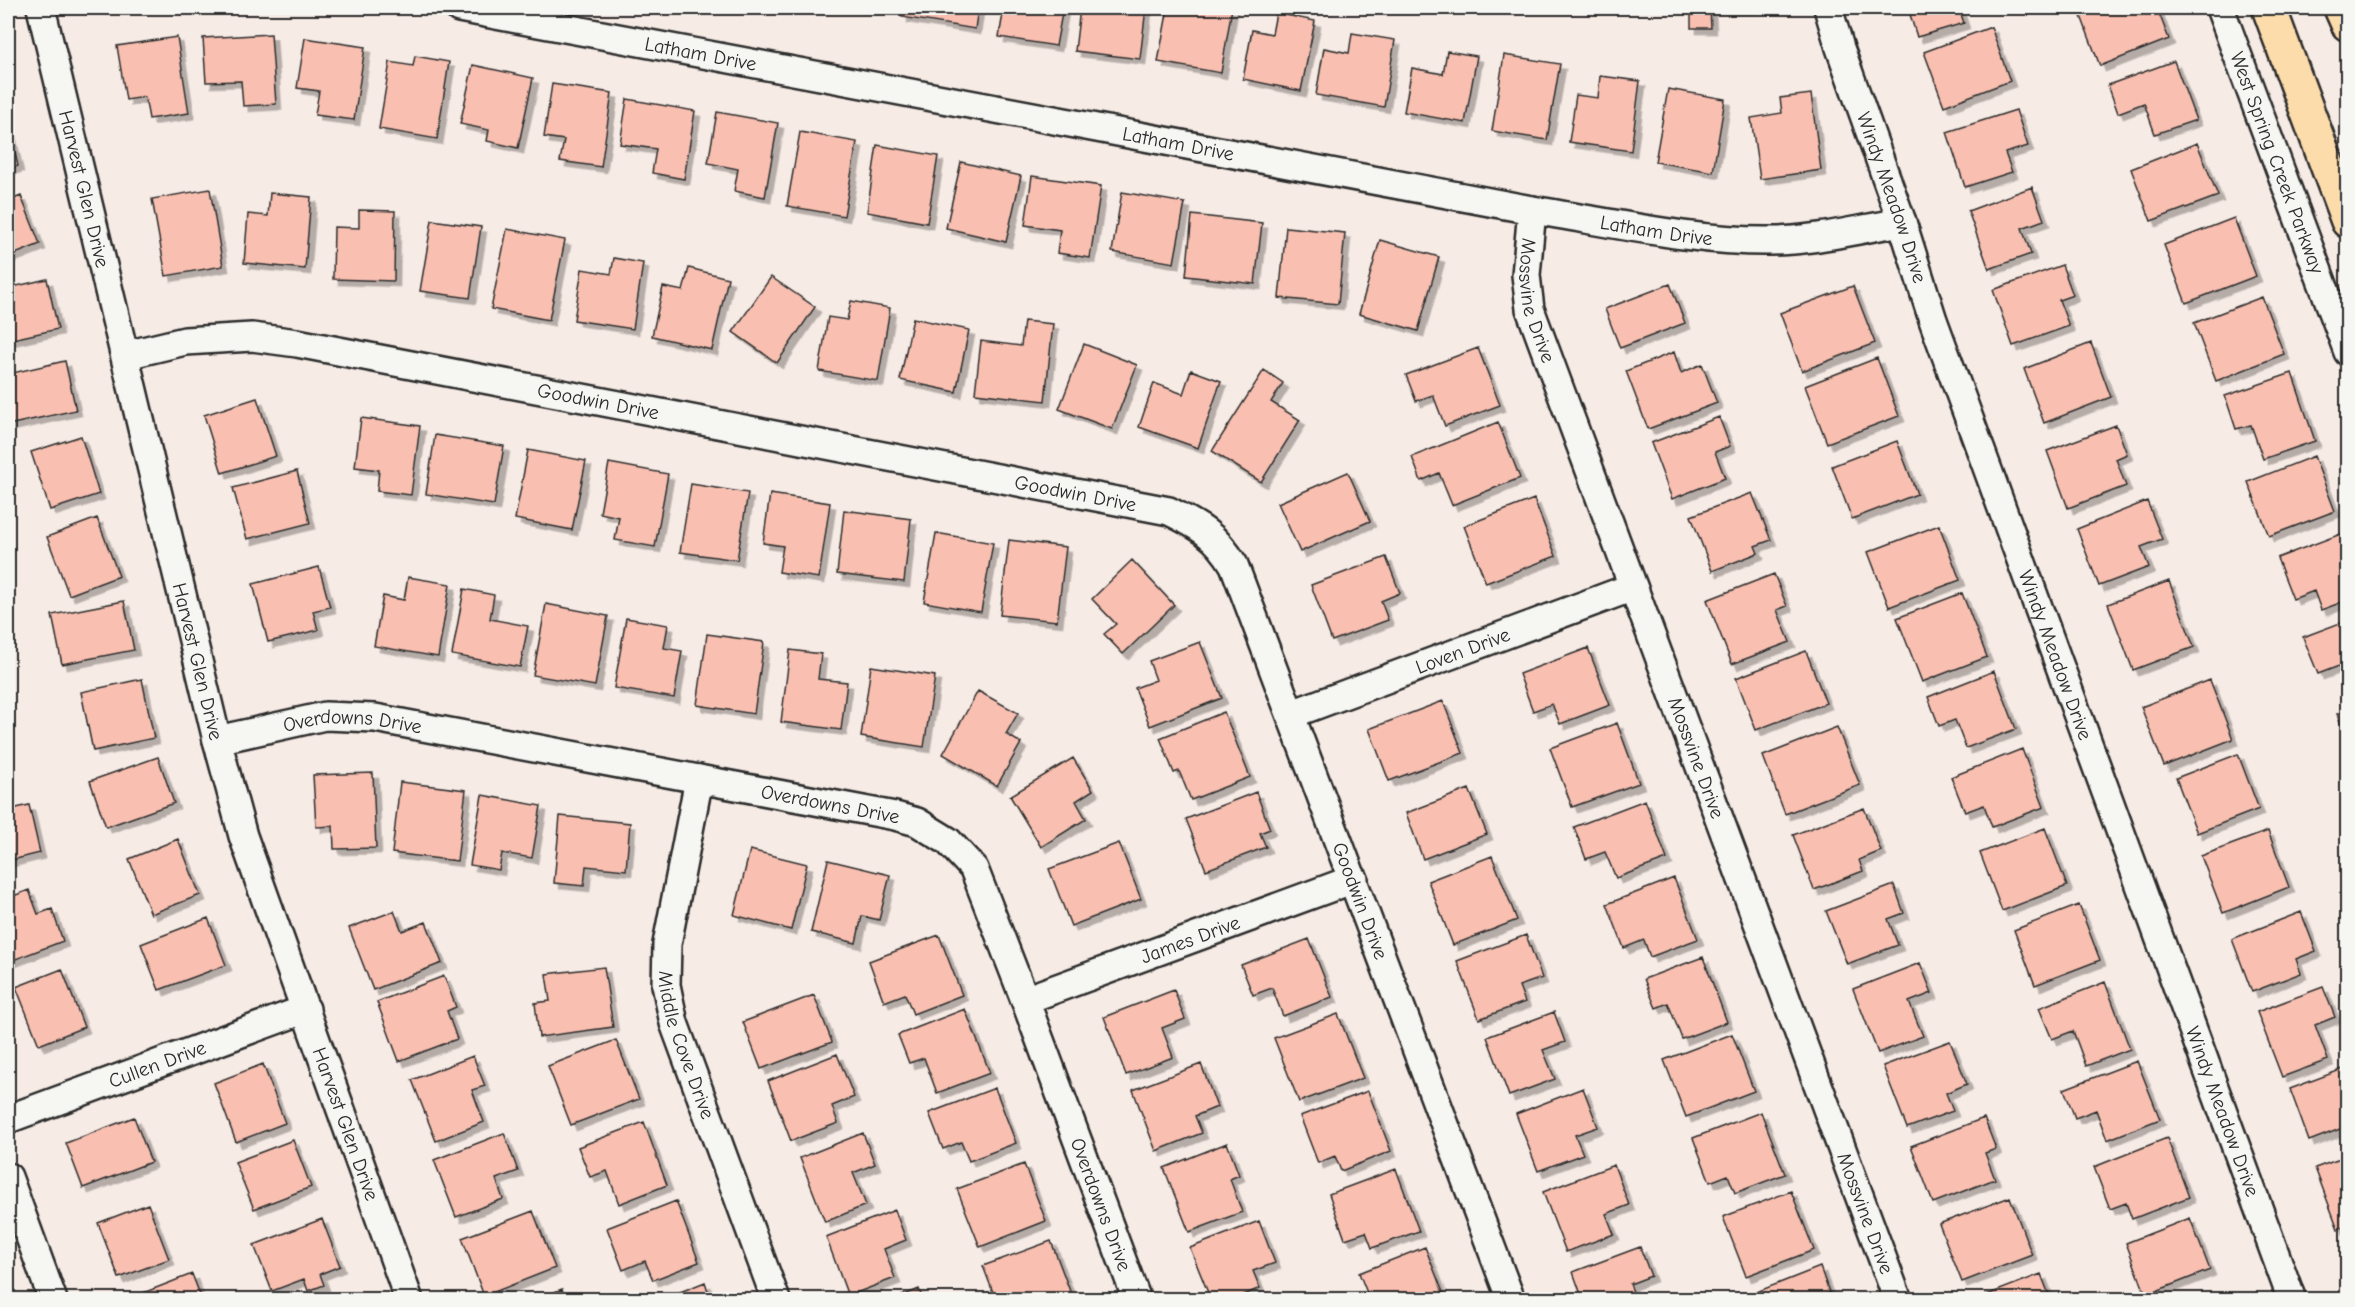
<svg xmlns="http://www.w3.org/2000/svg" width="2355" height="1307" viewBox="0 0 2355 1307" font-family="'Comic Neue',sans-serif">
<defs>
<filter id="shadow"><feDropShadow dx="5.5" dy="5.5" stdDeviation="0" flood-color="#0004"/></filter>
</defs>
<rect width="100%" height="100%" fill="#f7ebe5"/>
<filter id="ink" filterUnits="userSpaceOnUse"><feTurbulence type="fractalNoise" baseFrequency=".0167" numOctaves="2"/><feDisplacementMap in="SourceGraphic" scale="12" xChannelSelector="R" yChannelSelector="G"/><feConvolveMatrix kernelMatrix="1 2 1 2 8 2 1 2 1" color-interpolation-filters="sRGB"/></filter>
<g filter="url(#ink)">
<path fill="#f9c0b1" stroke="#2b2b2b" stroke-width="1.5" filter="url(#shadow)" d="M 903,8 L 978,8 L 975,29 L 902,17 Z
M 1004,8 L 1063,8 L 1056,46 L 999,37 Z
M 1080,8 L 1146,8 L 1140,59 L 1075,51 Z
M 1168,8 L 1232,8 L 1221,73 L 1158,62 Z
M 1691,8 L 1749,8 L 1710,8 L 1711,28 L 1691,28 Z
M 1908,8 L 1959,8 L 1964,23 L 1917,37 Z
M 2078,8 L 2157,8 L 2169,39 L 2100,66 Z
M 1276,13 L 1315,21 L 1301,91 L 1243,79 L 1252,30 L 1272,34 Z
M 1991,27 L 2010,81 L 1944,106 L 1924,52 Z
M 1352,33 L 1395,40 L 1384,107 L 1316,95 L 1324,48 L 1349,53 Z
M 271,34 L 276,104 L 243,106 L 241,81 L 206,82 L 203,38 Z
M 177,37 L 189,113 L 149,119 L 145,97 L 126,100 L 117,46 Z
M 305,38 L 365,47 L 354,120 L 315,115 L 319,91 L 297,88 Z
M 1447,51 L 1477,56 L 1465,123 L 1404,112 L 1412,68 L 1443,74 Z
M 1504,55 L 1560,64 L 1547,140 L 1492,131 Z
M 415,56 L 449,62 L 437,139 L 379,129 L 390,62 L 413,66 Z
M 2174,61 L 2196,120 L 2155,134 L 2144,103 L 2118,113 L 2108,85 Z
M 473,65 L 533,78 L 518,148 L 487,141 L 489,130 L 460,124 Z
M 1600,76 L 1640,81 L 1631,151 L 1569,142 L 1576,95 L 1598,98 Z
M 552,84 L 612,93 L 601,167 L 560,161 L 564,140 L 544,137 Z
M 1668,89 L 1725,99 L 1713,172 L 1655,162 Z
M 1811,94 L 1821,170 L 1760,179 L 1751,118 L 1782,113 L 1780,98 Z
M 627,99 L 695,111 L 684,179 L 652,173 L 656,149 L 620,144 Z
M 2016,110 L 2028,146 L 2005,153 L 2012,172 L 1965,187 L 1947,132 Z
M 717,112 L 778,123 L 765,197 L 734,191 L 738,169 L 708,163 Z
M 8,123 L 18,166 L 8,169 Z
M 800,132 L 857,142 L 844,216 L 787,206 Z
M 2197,143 L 2218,196 L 2151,221 L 2131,169 Z
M 877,145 L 938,156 L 927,223 L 867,212 Z
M 961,162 L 1021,176 L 1006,242 L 946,228 Z
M 1032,176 L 1101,186 L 1090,258 L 1057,253 L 1060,230 L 1025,225 Z
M 2032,187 L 2044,220 L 2022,228 L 2031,254 L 1989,269 L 1968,211 Z
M 210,189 L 223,266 L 166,276 L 152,199 Z
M 1122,192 L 1185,203 L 1174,263 L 1112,252 Z
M 270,193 L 311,197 L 305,269 L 244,263 L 248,214 L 268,216 Z
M 21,196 L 40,244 L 8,257 L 8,201 Z
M 359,210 L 395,211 L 394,281 L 333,279 L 334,227 L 359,228 Z
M 1192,215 L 1262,223 L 1255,284 L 1186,276 Z
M 2234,218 L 2256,276 L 2186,303 L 2164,245 Z
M 432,220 L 481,227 L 470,298 L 420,291 Z
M 1286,227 L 1345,233 L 1338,304 L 1279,298 Z
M 507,229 L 565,240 L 549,320 L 491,309 Z
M 1380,240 L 1439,257 L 1418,331 L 1359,314 Z
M 614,258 L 643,263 L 633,329 L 574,320 L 582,269 L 611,274 Z
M 2062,265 L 2073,295 L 2059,300 L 2069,326 L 2013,346 L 1993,290 Z
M 689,268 L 728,278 L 712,350 L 652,336 L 663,287 L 683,291 Z
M 771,277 L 815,307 L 777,363 L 733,332 Z
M 47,279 L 58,329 L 8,340 L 8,288 Z
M 1670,284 L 1685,323 L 1620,348 L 1605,309 Z
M 1853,286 L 1875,343 L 1802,371 L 1780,313 Z
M 2262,297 L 2284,354 L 2216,381 L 2194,323 Z
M 851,301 L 890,308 L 878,381 L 819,371 L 828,317 L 847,320 Z
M 913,318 L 969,330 L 956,392 L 900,380 Z
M 1024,321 L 1053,324 L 1045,401 L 975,393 L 981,341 L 1021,346 Z
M 2091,343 L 2111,397 L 2044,423 L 2024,369 Z
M 1084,344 L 1137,365 L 1112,429 L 1059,409 Z
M 1478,348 L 1500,405 L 1445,426 L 1433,395 L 1416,401 L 1406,375 Z
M 1674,352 L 1681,373 L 1702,364 L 1717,403 L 1648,429 L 1626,371 Z
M 1877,358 L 1899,416 L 1827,443 L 1805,386 Z
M 65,361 L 76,410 L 8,425 L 8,374 Z
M 1191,370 L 1221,381 L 1198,448 L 1139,427 L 1154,383 L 1183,394 Z
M 1264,370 L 1283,383 L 1271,402 L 1300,420 L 1261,482 L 1212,451 Z
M 2292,373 L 2315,441 L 2263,459 L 2251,425 L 2236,429 L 2225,396 Z
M 257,398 L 276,456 L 222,473 L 204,415 Z
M 1719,417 L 1730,446 L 1715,452 L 1725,478 L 1672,499 L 1651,443 Z
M 361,418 L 420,426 L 411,495 L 377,491 L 379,470 L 355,467 Z
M 1498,422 L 1520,478 L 1452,505 L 1439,473 L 1421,481 L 1412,457 Z
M 2116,425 L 2127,454 L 2116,459 L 2126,486 L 2068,508 L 2047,451 Z
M 435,435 L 504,446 L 494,505 L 426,494 Z
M 81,436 L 99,494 L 50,510 L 31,452 Z
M 1897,441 L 1917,494 L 1852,519 L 1832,466 Z
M 528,450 L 586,461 L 572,530 L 515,519 Z
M 2314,456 L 2335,511 L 2269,536 L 2248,482 Z
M 609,463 L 668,474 L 655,547 L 615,540 L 619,517 L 600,513 Z
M 297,471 L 310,523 L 247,539 L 233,488 Z
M 1348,472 L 1370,521 L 1300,552 L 1278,503 Z
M 691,484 L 748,493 L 737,560 L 680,552 Z
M 1752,493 L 1771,540 L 1755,546 L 1758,553 L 1712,571 L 1691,516 Z
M 770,494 L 830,503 L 819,578 L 779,572 L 783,546 L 763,543 Z
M 1534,499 L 1556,556 L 1486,583 L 1464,526 Z
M 2147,501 L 2162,539 L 2141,547 L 2149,567 L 2099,586 L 2077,529 Z
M 844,510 L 911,519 L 904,582 L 837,574 Z
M 97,518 L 119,576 L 69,595 L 47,537 Z
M 1939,525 L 1960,580 L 1889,607 L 1868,552 Z
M 2346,532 L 2348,600 L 2321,610 L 2314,591 L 2293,599 L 2277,558 Z
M 936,533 L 993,543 L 981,612 L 924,602 Z
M 1009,540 L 1066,547 L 1057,621 L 1000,615 Z
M 1386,557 L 1400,593 L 1381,601 L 1388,620 L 1332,641 L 1311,585 Z
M 1132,560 L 1174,605 L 1123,654 L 1104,634 L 1116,624 L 1092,599 Z
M 319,567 L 330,607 L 313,611 L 318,630 L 268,642 L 253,584 Z
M 1774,574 L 1787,606 L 1777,610 L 1790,642 L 1732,664 L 1707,600 Z
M 408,577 L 450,584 L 438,657 L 374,646 L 383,596 L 404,600 Z
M 2169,581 L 2194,647 L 2133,670 L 2108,604 Z
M 464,589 L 494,595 L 490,619 L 528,626 L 520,667 L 452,655 Z
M 1962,593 L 1987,657 L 1922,682 L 1897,618 Z
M 124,601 L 134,650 L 62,664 L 52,615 Z
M 546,604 L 608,616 L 595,686 L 533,675 Z
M 626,618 L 668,625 L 664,648 L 682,651 L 674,698 L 614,688 Z
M 2348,620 L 2348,687 L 2347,687 L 2339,666 L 2318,674 L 2303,637 Z
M 707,634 L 764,642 L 754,714 L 697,705 Z
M 1200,642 L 1222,698 L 1150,726 L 1135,688 L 1156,680 L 1149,661 Z
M 1588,648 L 1610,705 L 1560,724 L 1552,704 L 1533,711 L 1519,674 Z
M 790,650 L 821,654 L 818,679 L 847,682 L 841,730 L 781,722 Z
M 1806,651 L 1826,703 L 1756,730 L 1736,678 Z
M 871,666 L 935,676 L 924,747 L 861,737 Z
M 1994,671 L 2016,729 L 1966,748 L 1955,720 L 1939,726 L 1928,697 Z
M 142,679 L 154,738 L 93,751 L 81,692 Z
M 2210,680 L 2233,739 L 2164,766 L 2141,707 Z
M 978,691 L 1018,713 L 1006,734 L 1021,743 L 997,786 L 943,754 Z
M 1443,701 L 1463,753 L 1389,781 L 1369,729 Z
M 2348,710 L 2348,741 L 2337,714 Z
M 1224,712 L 1250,777 L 1191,800 L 1179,771 L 1174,773 L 1160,738 Z
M 1617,723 L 1639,783 L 1572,807 L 1550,748 Z
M 1837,727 L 1860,785 L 1785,814 L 1763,756 Z
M 2022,749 L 2044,807 L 1992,827 L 1984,805 L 1965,812 L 1951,777 Z
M 2238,754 L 2259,809 L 2197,833 L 2176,778 Z
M 158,757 L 174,803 L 106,827 L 90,781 Z
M 1073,758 L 1093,790 L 1076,801 L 1086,819 L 1041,847 L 1010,796 Z
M 373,773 L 376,848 L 334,849 L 333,826 L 316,827 L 313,775 Z
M 400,782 L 466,790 L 457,861 L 392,853 Z
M 1469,789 L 1487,834 L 1423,859 L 1406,813 Z
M 1256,792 L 1270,829 L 1260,833 L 1266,847 L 1206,870 L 1186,819 Z
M 482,795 L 541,806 L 532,858 L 502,853 L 499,870 L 470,865 Z
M 1645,800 L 1667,859 L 1616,878 L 1605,852 L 1586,859 L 1574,827 Z
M 29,805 L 40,853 L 8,861 L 8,810 Z
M 1864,808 L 1881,851 L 1859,860 L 1863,871 L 1814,890 L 1793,835 Z
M 560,816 L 630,823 L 626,870 L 586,866 L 584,886 L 554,883 Z
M 2045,828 L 2067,886 L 2002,911 L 1980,853 Z
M 2268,831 L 2289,887 L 2223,913 L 2201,856 Z
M 178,839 L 200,895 L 151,914 L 129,859 Z
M 1119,843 L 1141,899 L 1071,926 L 1049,869 Z
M 750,850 L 807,864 L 791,930 L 734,915 Z
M 1492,856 L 1517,920 L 1453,945 L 1428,881 Z
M 828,860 L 890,875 L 879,920 L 862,916 L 856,943 L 811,932 Z
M 1674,878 L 1698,939 L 1650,957 L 1644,940 L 1624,948 L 1607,904 Z
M 1894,885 L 1904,913 L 1888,919 L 1898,945 L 1847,964 L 1826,911 Z
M 29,890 L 38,914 L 52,909 L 63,941 L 8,962 L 8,898 Z
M 2079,905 L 2100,960 L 2035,985 L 2014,930 Z
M 394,911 L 402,931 L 426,922 L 442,963 L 373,990 L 349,928 Z
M 2301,912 L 2316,951 L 2296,959 L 2301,973 L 2252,992 L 2232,939 Z
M 208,918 L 226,965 L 159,990 L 141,944 Z
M 939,935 L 962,995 L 913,1014 L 905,994 L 884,1002 L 869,961 Z
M 1526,935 L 1542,978 L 1519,986 L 1525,1002 L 1479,1019 L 1457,961 Z
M 1309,939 L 1332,997 L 1283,1016 L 1272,988 L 1253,995 L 1241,965 Z
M 1703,957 L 1727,1022 L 1682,1039 L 1668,1003 L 1656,1008 L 1644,979 Z
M 1920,963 L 1932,993 L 1909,1002 L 1923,1036 L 1878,1053 L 1853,989 Z
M 604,967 L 613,1027 L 539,1037 L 535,1003 L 550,1001 L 546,974 Z
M 62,969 L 84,1027 L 39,1045 L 16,987 Z
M 444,976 L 456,1007 L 447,1011 L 457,1039 L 399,1061 L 377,1002 Z
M 2105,982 L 2130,1049 L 2086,1066 L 2073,1031 L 2052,1039 L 2039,1008 Z
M 2323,987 L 2335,1017 L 2315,1025 L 2328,1060 L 2282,1077 L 2257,1012 Z
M 1174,990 L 1185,1019 L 1162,1028 L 1173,1057 L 1126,1075 L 1104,1017 Z
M 814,995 L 832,1042 L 761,1069 L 743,1022 Z
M 965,1009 L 990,1073 L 937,1093 L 924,1058 L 909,1063 L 898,1035 Z
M 1554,1012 L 1565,1042 L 1543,1050 L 1555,1079 L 1509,1096 L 1487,1037 Z
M 1338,1014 L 1363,1078 L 1299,1102 L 1274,1038 Z
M 1732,1034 L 1754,1091 L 1686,1117 L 1664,1060 Z
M 616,1040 L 639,1099 L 571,1125 L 548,1066 Z
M 1950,1041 L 1967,1084 L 1946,1093 L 1953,1111 L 1907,1128 L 1883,1066 Z
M 837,1054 L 854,1097 L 832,1106 L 838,1123 L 791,1141 L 768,1081 Z
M 473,1056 L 485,1086 L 472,1090 L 484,1122 L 436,1141 L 412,1080 Z
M 2137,1061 L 2160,1119 L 2107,1140 L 2096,1110 L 2075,1118 L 2064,1089 Z
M 263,1064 L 285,1123 L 236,1142 L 214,1083 Z
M 1201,1064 L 1217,1107 L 1195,1116 L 1202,1133 L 1156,1151 L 1133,1090 Z
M 2348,1067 L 2348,1126 L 2309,1141 L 2290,1089 Z
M 995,1088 L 1016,1143 L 969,1161 L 961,1142 L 943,1149 L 929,1113 Z
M 1583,1088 L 1598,1127 L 1575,1135 L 1583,1154 L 1538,1171 L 1516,1114 Z
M 1368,1091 L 1391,1151 L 1341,1171 L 1335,1156 L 1318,1163 L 1300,1116 Z
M 1761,1112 L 1785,1174 L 1735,1193 L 1728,1175 L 1710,1182 L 1693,1138 Z
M 134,1117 L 151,1162 L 83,1188 L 66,1143 Z
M 1984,1118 L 1996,1149 L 1985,1153 L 1995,1179 L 1933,1203 L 1911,1146 Z
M 644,1122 L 667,1185 L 619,1204 L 607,1171 L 590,1177 L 578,1147 Z
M 504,1133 L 518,1171 L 496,1179 L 503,1199 L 456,1217 L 434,1160 Z
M 863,1133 L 875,1164 L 853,1173 L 866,1205 L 825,1222 L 800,1158 Z
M 2167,1138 L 2189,1197 L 2132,1219 L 2126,1203 L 2110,1209 L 2094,1167 Z
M 293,1140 L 311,1187 L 254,1209 L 235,1162 Z
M 1227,1143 L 1239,1175 L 1230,1179 L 1242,1212 L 1189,1232 L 1164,1168 Z
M 2348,1156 L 2348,1225 L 2338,1229 L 2315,1168 Z
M 1024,1164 L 1046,1221 L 980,1247 L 957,1189 Z
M 1614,1165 L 1629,1205 L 1606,1214 L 1614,1234 L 1566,1252 L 1543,1192 Z
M 1396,1169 L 1419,1231 L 1372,1248 L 1366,1232 L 1345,1239 L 1329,1194 Z
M 1791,1191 L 1814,1250 L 1746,1276 L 1723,1217 Z
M 2010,1197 L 2032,1255 L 1962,1282 L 1939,1224 Z
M 676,1201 L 699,1262 L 653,1280 L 645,1261 L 623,1270 L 607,1228 Z
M 148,1204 L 169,1259 L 119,1278 L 98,1223 Z
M 895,1210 L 906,1240 L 884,1249 L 895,1278 L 848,1296 L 826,1237 Z
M 533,1211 L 555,1268 L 484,1296 L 462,1238 Z
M 2190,1218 L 2210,1270 L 2146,1295 L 2126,1243 Z
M 322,1219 L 340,1266 L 320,1274 L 324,1285 L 308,1291 L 304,1279 L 272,1291 L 254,1245 Z
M 1259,1221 L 1275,1263 L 1253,1271 L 1260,1288 L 1232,1300 L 1211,1300 L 1190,1248 Z
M 1051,1241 L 1073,1299 L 996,1300 L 983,1266 Z
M 1425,1247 L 1446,1300 L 1370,1300 L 1359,1273 Z
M 1640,1247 L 1651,1276 L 1630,1284 L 1636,1300 L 1583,1300 L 1573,1272 Z
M 1820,1267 L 1832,1300 L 1751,1300 L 1749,1295 Z
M 192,1274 L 202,1300 L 125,1300 Z
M 2041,1274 L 2051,1300 L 1974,1300 Z
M 705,1282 L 711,1300 L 660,1300 Z
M 562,1289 L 566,1300 L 534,1300 Z
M 919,1289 L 923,1300 L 892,1300 Z"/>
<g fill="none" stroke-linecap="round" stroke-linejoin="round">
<g stroke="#2b2b2b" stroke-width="32">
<g id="street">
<path id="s1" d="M 41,8 L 217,740 L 243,836 L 409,1300"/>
<path id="s2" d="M 459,8 L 1532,210 C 1609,222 1694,242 1771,241 C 1815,241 1859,229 1902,222"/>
<path id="s3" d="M 1828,8 L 1840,48 L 1902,222 L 1933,320 L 2292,1300"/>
<path id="s4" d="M 2220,8 L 2348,352"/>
<path id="s5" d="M 1532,210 L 1526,275 L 1530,309 L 1898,1300"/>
<path id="s6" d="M 126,355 L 185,341 L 252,337 L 297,343 L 1169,511 C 1199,526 1216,535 1234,565 L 1511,1300"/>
<path id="s7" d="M 1292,714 L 1633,587"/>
<path id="s8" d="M 217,740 L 325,716 L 375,718 L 895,816 L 917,822 L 948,841 L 974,869 L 1025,1000 L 1137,1300"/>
<path id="s9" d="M 699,779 L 667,944 L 666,985 L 674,1023 L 776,1300"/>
<path id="s10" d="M 1025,1000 L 1354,879"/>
<path id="s11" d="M 8,1119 L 306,1009"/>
<path d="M 8,1177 L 53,1300"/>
</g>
</g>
<g stroke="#2b2b2b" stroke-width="38">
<path id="primary" d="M 2269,8 L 2348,221
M 2341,8 L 2348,24"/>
</g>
<use href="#street" stroke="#f6f6f2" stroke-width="27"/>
<use href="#primary" stroke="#fddcac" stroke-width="33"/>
</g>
</g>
<g text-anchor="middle" stroke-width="4.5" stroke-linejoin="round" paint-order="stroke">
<g font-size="20" fill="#2b2b2b" stroke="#f6f6f2">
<text dy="7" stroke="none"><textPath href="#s2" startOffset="246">Latham Drive</textPath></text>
<text dy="7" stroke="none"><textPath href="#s2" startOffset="732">Latham Drive</textPath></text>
<text dy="7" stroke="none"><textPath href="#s4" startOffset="165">West Spring Creek Parkway</textPath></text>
<text dy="7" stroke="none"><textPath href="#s1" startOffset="186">Harvest Glen Drive</textPath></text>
<text dy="7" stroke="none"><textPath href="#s3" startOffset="200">Windy Meadow Drive</textPath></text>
<text dy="7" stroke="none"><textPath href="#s2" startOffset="1218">Latham Drive</textPath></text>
<text dy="7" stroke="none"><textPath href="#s5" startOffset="92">Mossvine Drive</textPath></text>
<text dy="7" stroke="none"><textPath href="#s6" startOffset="480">Goodwin Drive</textPath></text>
<text dy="7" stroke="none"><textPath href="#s6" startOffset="966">Goodwin Drive</textPath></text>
<text dy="7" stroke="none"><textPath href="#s7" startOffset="182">Loven Drive</textPath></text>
<text dy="7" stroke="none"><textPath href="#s3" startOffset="686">Windy Meadow Drive</textPath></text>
<text dy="7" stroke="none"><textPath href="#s1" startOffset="672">Harvest Glen Drive</textPath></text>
<text dy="7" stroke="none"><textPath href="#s8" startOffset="138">Overdowns Drive</textPath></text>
<text dy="7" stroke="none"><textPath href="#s5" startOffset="578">Mossvine Drive</textPath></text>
<text dy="7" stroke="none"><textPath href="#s8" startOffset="624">Overdowns Drive</textPath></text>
<text dy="7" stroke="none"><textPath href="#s6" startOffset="1506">Goodwin Drive</textPath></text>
<text dy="7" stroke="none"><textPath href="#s10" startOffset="176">James Drive</textPath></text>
<text dy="7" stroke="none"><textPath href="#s9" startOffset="272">Middle Cove Drive</textPath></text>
<text dy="7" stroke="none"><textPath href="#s11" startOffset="159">Cullen Drive</textPath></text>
<text dy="7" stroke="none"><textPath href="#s3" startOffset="1172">Windy Meadow Drive</textPath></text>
<text dy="7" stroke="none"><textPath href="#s1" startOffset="1158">Harvest Glen Drive</textPath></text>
<text dy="7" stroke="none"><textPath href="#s8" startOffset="1146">Overdowns Drive</textPath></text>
<text dy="7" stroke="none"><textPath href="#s5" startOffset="1064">Mossvine Drive</textPath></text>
</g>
</g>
<rect width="2355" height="1307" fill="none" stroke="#f6f6f2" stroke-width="30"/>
<rect x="15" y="15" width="2325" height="1277" fill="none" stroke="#2b2b2b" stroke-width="2" filter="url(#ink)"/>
</svg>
